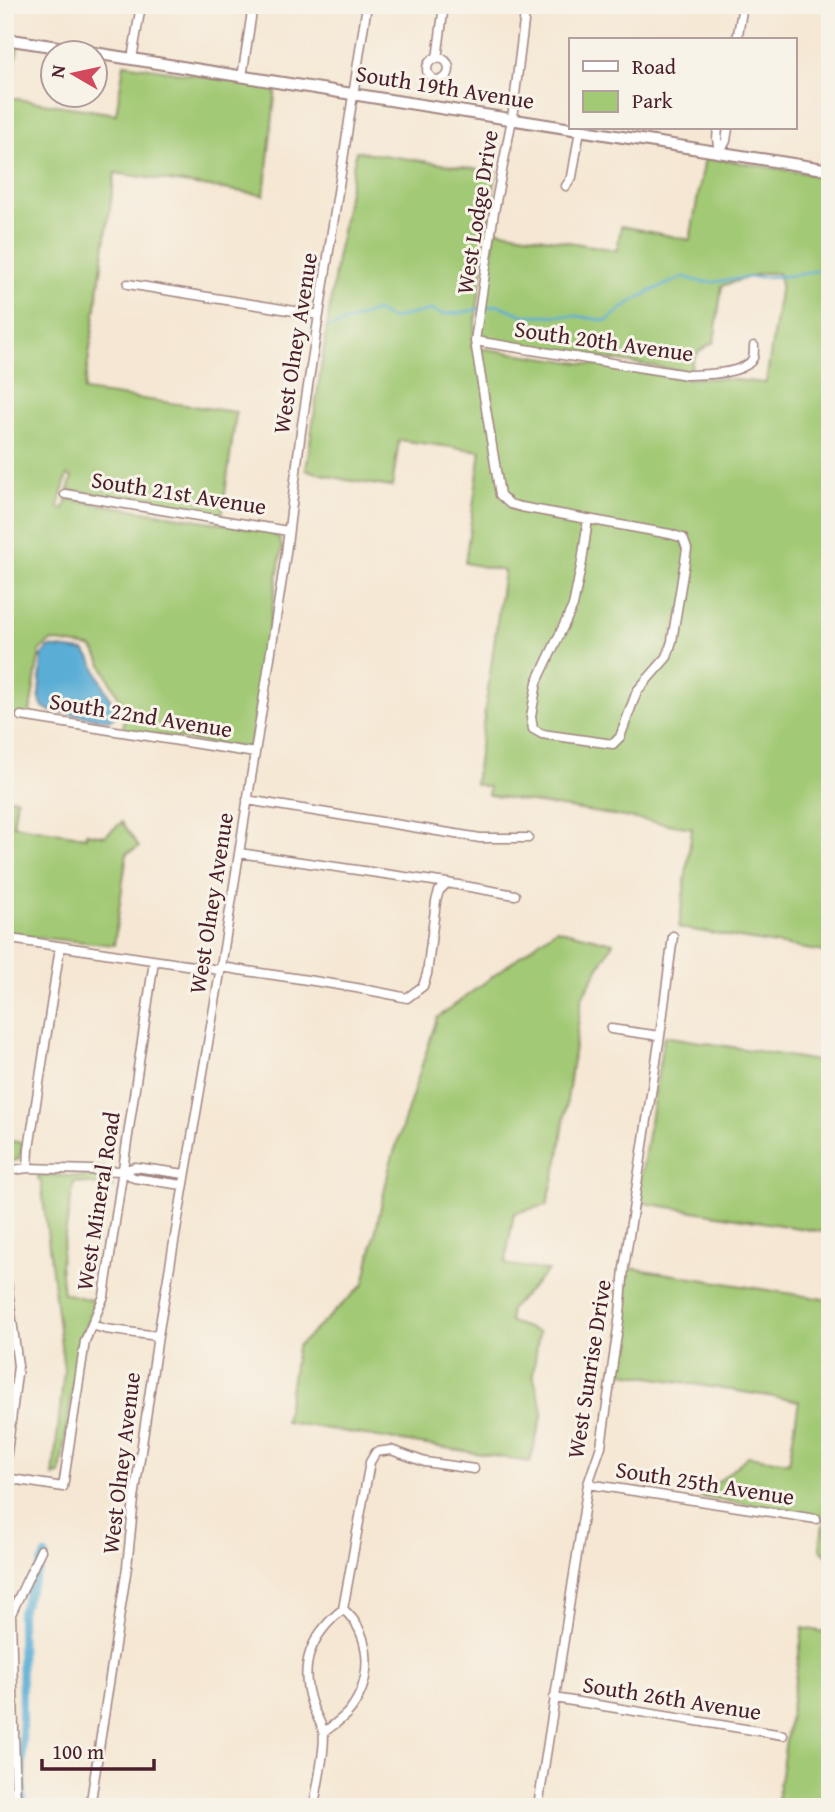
<svg xmlns="http://www.w3.org/2000/svg" width="835" height="1812" viewBox="0 0 835 1812" font-family="'Gentium Book Plus',serif">
<rect width="100%" height="100%" fill="#f7f3e8"/>
<filter id="ink" filterUnits="userSpaceOnUse"><feTurbulence type="fractalNoise" baseFrequency=".0143" numOctaves="2"/><feDisplacementMap in="SourceGraphic" scale="14" xChannelSelector="R" yChannelSelector="G"/><feConvolveMatrix kernelMatrix="1 2 1 2 8 2 1 2 1" color-interpolation-filters="sRGB"/></filter>
<filter id="wash" filterUnits="userSpaceOnUse"><feTurbulence type="fractalNoise" baseFrequency=".00686" numOctaves="4" result="noise"/><feDisplacementMap in="SourceGraphic" scale="28" xChannelSelector="R" yChannelSelector="G"/><feGaussianBlur stdDeviation="1.57" result="paint"/><feColorMatrix in="noise" values="0 0 0 0 0 0 0 0 0 0 0 0 0 0 0 0 0 1.4 0 .05"/><feComposite in="paint" operator="in"/></filter>
<g filter="url(#wash)">
<rect width="100%" height="100%" fill="#f5e7d3"/>
<path fill="#a2c974" stroke="#767450" stroke-width="2" d="M 5,46 L 18,47 L 10,98 L 116,114 L 124,64 L 276,88 L 264,195 L 115,173 L 84,391 L 236,412 L 222,517 L 68,490 L 72,477 L 67,475 L 58,507 L 64,509 L 67,499 L 268,531 L 279,538 L 282,548 L 250,746 L 240,748 L 123,730 L 125,710 L 95,651 L 90,647 L 51,641 L 40,650 L 29,718 L 5,715 Z
M 356,151 L 496,172 L 472,347 L 689,379 L 719,378 L 764,383 L 766,382 L 781,284 L 778,273 L 762,273 L 722,286 L 714,342 C 699,350 693,354 690,372 L 479,339 L 495,230 L 617,250 L 621,226 L 690,240 L 705,157 L 830,177 L 830,953 L 679,928 L 692,828 L 488,795 L 489,787 L 475,784 L 504,571 L 465,563 L 481,451 L 399,440 L 392,487 L 346,480 L 306,470 L 337,259 Z
M 5,797 L 17,799 L 13,825 L 86,837 L 86,833 L 105,836 L 122,822 L 139,847 L 127,853 L 114,945 L 22,936 L 5,931 Z
M 556,929 L 613,943 L 582,997 L 559,1156 L 547,1205 L 514,1213 L 505,1264 L 548,1271 L 510,1310 L 510,1322 L 539,1332 L 533,1374 L 543,1412 L 530,1462 L 285,1422 L 297,1347 L 364,1284 L 390,1165 L 437,1018 Z
M 664,1036 L 830,1063 L 830,1233 L 637,1202 Z
M 5,1140 L 23,1143 L 19,1159 L 5,1164 Z
M 47,1175 L 105,1178 L 110,1181 L 113,1187 L 74,1182 L 60,1264 L 63,1293 L 95,1301 L 80,1340 L 60,1474 L 53,1476 L 64,1370 L 41,1181 L 38,1179 L 38,1176 Z
M 625,1267 L 830,1300 L 830,1559 L 820,1549 L 824,1516 L 701,1497 L 748,1456 L 789,1462 L 799,1401 L 617,1372 L 626,1319 Z
M 803,1628 L 830,1633 L 830,1807 L 776,1807 Z"/>
<path fill="#5aadd5" stroke="#526680" stroke-width="2" d="M 49,647 L 84,651 L 90,657 L 114,707 L 115,717 L 108,720 L 50,711 L 42,706 L 39,696 L 42,656 Z"/>
<g fill="none" stroke-linecap="round" stroke-linejoin="round">
<path stroke="#5aadd5" stroke-width="2.5" d="M 330,328 L 376,311 L 391,319 L 431,310 L 442,314 L 459,313 L 499,305 L 523,315 L 577,316 L 607,321 C 632,298 654,289 685,277 C 708,287 721,280 744,278 C 774,275 803,280 830,264"/>
<path stroke="#5aadd5" stroke-width="8" d="M 23,1807 L 21,1612 L 45,1555"/>
</g>
</g>
<g filter="url(#ink)">
<g fill="none" stroke-linecap="round" stroke-linejoin="round">
<g stroke="#a0837f" stroke-width="11">
<path id="street" d="M 526,5 L 512,119 L 494,212 L 475,341 L 500,495 L 510,504 L 521,507 L 670,534 L 683,538 L 687,549 L 672,641 L 667,657 L 637,691 L 620,737 L 613,744 L 542,734 L 533,729 L 531,717 L 537,682 L 573,606 L 582,562 L 588,519
M 737,40 L 743,5
M427 69a11 11 0 1 1 22 0a11 11 0 1 1-22 0Z
M 132,59 L 141,5
M 437,59 L 444,5
M 242,77 L 253,5
M 718,128 L 717,139 L 719,152
M 719,153 L 726,141 L 728,128
M 566,186 L 572,177 L 580,130
M 128,284 L 319,315
M 475,341 L 687,375 C 702,375 746,374 753,358 C 754,354 754,350 754,346
M 65,494 L 288,531
M 21,716 L 255,753
M 247,800 L 480,838 L 528,838
M 239,853 L 447,883
M 17,940 L 220,970
M 221,967 C 283,977 346,984 407,998 L 423,986 L 427,974 L 436,901 L 439,891 L 447,883 L 515,895
M 611,1029 L 660,1036
M 28,1168 L 29,1149 L 60,947
M 5,1171 L 28,1168 L 123,1171 L 135,1167 L 185,1174
M 123,1171 L 134,1178 L 183,1185
M 5,1267 L 18,1366 L 5,1468
M 92,1325 L 105,1329 L 158,1336
M 5,1478 L 63,1487 L 85,1341 L 104,1296 L 154,961
M 588,1484 L 816,1519
M 554,1698 L 783,1735
M 324,1732 C 332,1726 343,1719 350,1710 C 373,1680 373,1635 343,1609
M 16,1807 L 11,1614 L 41,1550
M 90,1807 L 127,1567 L 134,1499 L 158,1336 L 221,967 L 267,677 L 286,553 L 301,431 L 367,5
M 314,1807 C 316,1790 327,1744 323,1731 C 321,1722 315,1714 312,1705 C 298,1665 311,1635 343,1609 L 370,1462 L 376,1452 L 391,1450 L 425,1462 L 474,1469
M 538,1807 L 588,1484 L 601,1446 L 620,1314 L 624,1268 L 660,1036 L 673,936"/>
</g>
<g stroke="#a0837f" stroke-width="14">
<path id="secondary" d="M 5,39 L 91,52
M 94,53 L 830,170"/>
</g>
<use href="#street" stroke="#fff" stroke-width="8"/>
<use href="#secondary" stroke="#fff" stroke-width="10"/>
</g>
</g>
<g text-anchor="middle" stroke-width="6" stroke-linejoin="round" paint-order="stroke">
<g font-size="23" fill="#4a1f2b" stroke="#f7f3e8">
<text transform="translate(445 87) rotate(9)" y="8">South 19th Avenue</text>
<text transform="translate(477 212) rotate(-81)" y="8">West Lodge Drive</text>
<text transform="translate(604 341) rotate(8)" y="8">South 20th Avenue</text>
<text transform="translate(295 343) rotate(-81)" y="8">West Olney Avenue</text>
<text transform="translate(179 493) rotate(9)" y="8">South 21st Avenue</text>
<text transform="translate(141 715) rotate(9)" y="8">South 22nd Avenue</text>
<text transform="translate(211 903) rotate(-81)" y="8">West Olney Avenue</text>
<text transform="translate(98 1201) rotate(-81)" y="8">West Mineral Road</text>
<text transform="translate(589 1369) rotate(-81)" y="8">West Sunrise Drive</text>
<text transform="translate(121 1463) rotate(-83)" y="8">West Olney Avenue</text>
<text transform="translate(705 1483) rotate(9)" y="8">South 25th Avenue</text>
<text transform="translate(672 1698) rotate(9)" y="8">South 26th Avenue</text>
</g>
</g>
<rect width="835" height="1812" fill="none" stroke="#f7f3e8" stroke-width="28"/>
<rect x="569" y="38" width="228" height="91" fill="#f7f3e8" stroke="#b29e9c" stroke-width="2"/>
<rect x="583" y="61" width="35" height="10" fill="#ffffff" stroke="#b29e9c" stroke-width="2"/>
<text x="632" y="74" font-size="21" fill="#4a1f2b">Road</text>
<rect x="583" y="91" width="35" height="21" fill="#a2c974" stroke="#b29e9c" stroke-width="2"/>
<text x="632" y="108" font-size="21" fill="#4a1f2b">Park</text>
<g transform="translate(74 74) rotate(279)"><circle r="33" fill="#f7f3e8" stroke="#b29e9c" stroke-width="2"/>
<path d="M0-5L12 26L0 18L-12 26Z" fill="#d1495b"/>
<text y="-10" font-size="19" font-weight="bold" text-anchor="middle" fill="#4a1f2b">N</text>
</g>
<path d="M42 1759v10h112v-10" fill="none" stroke="#4a1f2b" stroke-width="3.5"/>
<text x="52" y="1759" font-size="21" fill="#4a1f2b" stroke="#f7f3e8" stroke-width="5" paint-order="stroke">100 m</text>
</svg>
